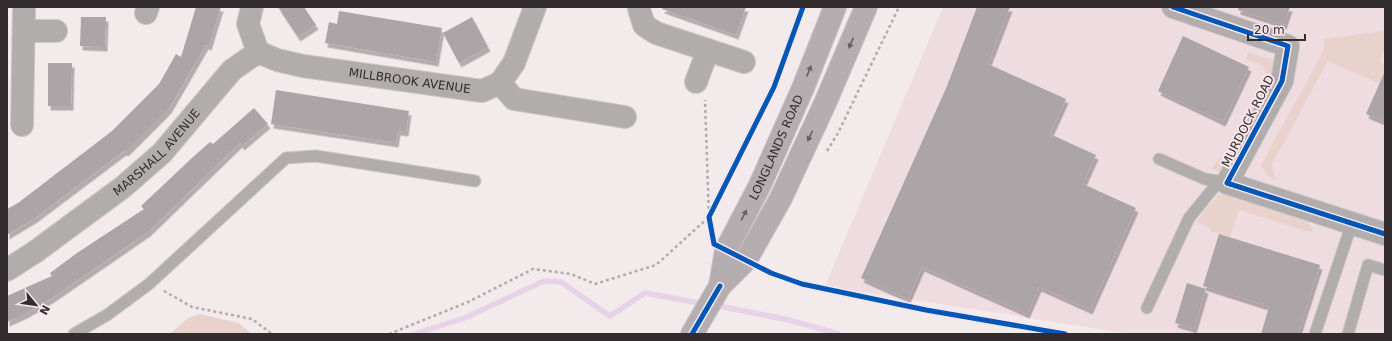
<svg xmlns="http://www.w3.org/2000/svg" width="1392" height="341" viewBox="0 0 1392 341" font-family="'DejaVu Sans',sans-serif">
<defs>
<filter id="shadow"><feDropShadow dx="2.5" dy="4.5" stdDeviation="0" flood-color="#0004"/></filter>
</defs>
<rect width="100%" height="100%" fill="#f3eaec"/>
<path fill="#eedce1" d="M 943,7 L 1385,7 L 1385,334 L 1130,334 L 825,286 Z"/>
<path fill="#ead2cc" d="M 1385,31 L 1385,47 L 1380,62 L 1385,65 L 1385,86 L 1328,61 L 1272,164 L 1273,171 L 1276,180 L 1268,177 L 1261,165 L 1324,50 L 1324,39 Z
M 1248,52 L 1277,61 L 1277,69 L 1224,170 L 1217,171 L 1211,169 L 1225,152 L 1266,78 L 1263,66 L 1245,59 Z
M 1223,194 L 1306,221 L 1310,225 L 1313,233 L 1239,210 L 1230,237 L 1210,231 L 1211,228 L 1197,222 L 1204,211 L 1218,195 Z
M 200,314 L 239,323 L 252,334 L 170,334 L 188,318 Z"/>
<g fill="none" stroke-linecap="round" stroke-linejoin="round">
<path stroke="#e7d2e8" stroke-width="5.5" d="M 714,305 L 789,320 L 839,334
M 415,334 L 467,317 L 544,281 L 561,282 L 610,316 L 645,293 L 705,304"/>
</g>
<path fill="#aba5a7" filter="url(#shadow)" d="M 196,7 L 221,7 L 209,46 L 206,45 L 169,109 L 126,152 L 124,151 L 35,218 L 7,235 L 7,209 L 18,203 L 112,131 L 159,84 L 176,54 L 181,57 Z
M 278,7 L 304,7 L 316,25 L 298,37 Z
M 663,7 L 746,7 L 736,35 L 662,9 Z
M 977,7 L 1010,7 L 988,64 L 1066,99 L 1050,134 L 1096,155 L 1083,184 L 1136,208 L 1090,310 L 1039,287 L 1027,314 L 922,267 L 908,299 L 861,278 L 947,86 Z
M 1238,7 L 1290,7 L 1284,25 L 1238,10 Z
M 339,11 L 442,28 L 436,62 L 325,43 L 329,22 L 337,24 Z
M 81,17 L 106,17 L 105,47 L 80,46 Z
M 472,17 L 488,47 L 459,63 L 443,33 Z
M 1183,36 L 1249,67 L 1223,122 L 1158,91 Z
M 48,63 L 72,63 L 71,106 L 48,106 Z
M 1385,71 L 1385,122 L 1366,114 Z
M 276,90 L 409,111 L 406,132 L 398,131 L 396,143 L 271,124 Z
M 254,108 L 268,124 L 242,146 L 240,143 L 148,232 L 52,298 L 25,314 L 7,322 L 7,296 L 52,276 L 50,273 L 77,253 L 144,209 L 141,206 L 193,157 L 210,142 L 213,144 Z
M 1219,234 L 1320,265 L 1298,334 L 1261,334 L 1269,307 L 1203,286 Z
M 1187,283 L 1206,289 L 1194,329 L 1175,323 Z"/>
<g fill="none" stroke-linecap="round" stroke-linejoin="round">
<g stroke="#ccc5c7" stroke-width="13">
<path id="lane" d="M 1159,159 L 1205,179 L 1225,182
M 1147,308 L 1189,218 L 1219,181
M 74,334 L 107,315 L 149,284 L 286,158 L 316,156 L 475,181
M 1315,334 L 1352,223
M 1348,334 L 1368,265 L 1385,270"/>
</g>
<g stroke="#ccc5c7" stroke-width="24">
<g id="street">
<path d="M 639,7 L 639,9 L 644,25 L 656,33 L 744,62"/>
<path d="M 1173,7 L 1288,46 L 1282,81 L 1227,183 L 1385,234"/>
<path d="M 146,13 L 148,7"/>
<path d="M 24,31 L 56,31"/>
<path id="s1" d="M 258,52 L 277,60 L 303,66 L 482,91 L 500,83 L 514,99 L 625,117"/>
<path d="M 696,82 L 708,50"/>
<path d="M 500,83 L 514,63 L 535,7"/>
<path d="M 22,125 L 24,7"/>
<path id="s2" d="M 7,270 L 35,252 L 123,187 L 162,153 L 232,70 L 258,52 L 248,24 L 252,7"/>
</g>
</g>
<g stroke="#ccc5c7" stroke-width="24">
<g id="primary">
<path id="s3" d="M 720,286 L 726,250 L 760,185 L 803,88 L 835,7"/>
<path d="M 692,334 L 720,286 L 746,260 L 781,198 L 826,101 L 866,7"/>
</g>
</g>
<path stroke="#b0abac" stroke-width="2.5" stroke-dasharray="3 3" stroke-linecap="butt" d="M 827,151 L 838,133 L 899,7
M 164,291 L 192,307 L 252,319 L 272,334
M 389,334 L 468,302 L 533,269 L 571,274 L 595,284 L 656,265 L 709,217 L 705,100"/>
<use href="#lane" stroke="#b1adad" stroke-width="11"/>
<use href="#street" stroke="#b1adad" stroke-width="22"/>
<use href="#primary" stroke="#b4aeb0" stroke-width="22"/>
<g stroke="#f7e6eb" stroke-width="8">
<path id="cycleway" d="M 803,7 L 774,87 L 709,217 L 714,244 L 771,273 L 802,284 L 926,310 L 1065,334
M 1173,7 L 1288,46 L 1282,81 L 1227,183 L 1385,234
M 692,334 L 720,286"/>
</g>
<use href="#cycleway" stroke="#0057b8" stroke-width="5"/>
</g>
<defs><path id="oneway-solid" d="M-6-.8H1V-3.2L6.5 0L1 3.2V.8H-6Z"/></defs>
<g fill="#676062">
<use href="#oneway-solid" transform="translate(851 43) rotate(113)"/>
<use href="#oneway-solid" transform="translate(809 71) rotate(-68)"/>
<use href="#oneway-solid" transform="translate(810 136) rotate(115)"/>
<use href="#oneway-solid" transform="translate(744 215) rotate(-63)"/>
</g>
<g text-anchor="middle" stroke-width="4" stroke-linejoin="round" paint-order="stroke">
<g font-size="12" fill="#332c2e" stroke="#f7e6eb">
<text dy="4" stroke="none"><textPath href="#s1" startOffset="155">MILLBROOK AVENUE</textPath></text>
<text transform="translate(1248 121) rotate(-63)" y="4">MURDOCK ROAD</text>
<text dy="4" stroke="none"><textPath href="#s3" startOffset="151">LONGLANDS ROAD</textPath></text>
<text dy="4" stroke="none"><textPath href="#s2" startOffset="191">MARSHALL AVENUE</textPath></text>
</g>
</g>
<rect width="1392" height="341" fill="none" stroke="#332c2e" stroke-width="16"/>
<g transform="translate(36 305) rotate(119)" stroke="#f7e6eb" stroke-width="3" paint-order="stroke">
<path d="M0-3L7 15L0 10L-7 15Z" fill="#332c2e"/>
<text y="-6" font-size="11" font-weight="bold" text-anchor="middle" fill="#332c2e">N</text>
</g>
<path d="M1248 34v6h57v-6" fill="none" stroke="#332c2e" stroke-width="2"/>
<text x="1254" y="34" font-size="12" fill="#332c2e" stroke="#f7e6eb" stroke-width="3" paint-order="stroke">20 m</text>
</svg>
